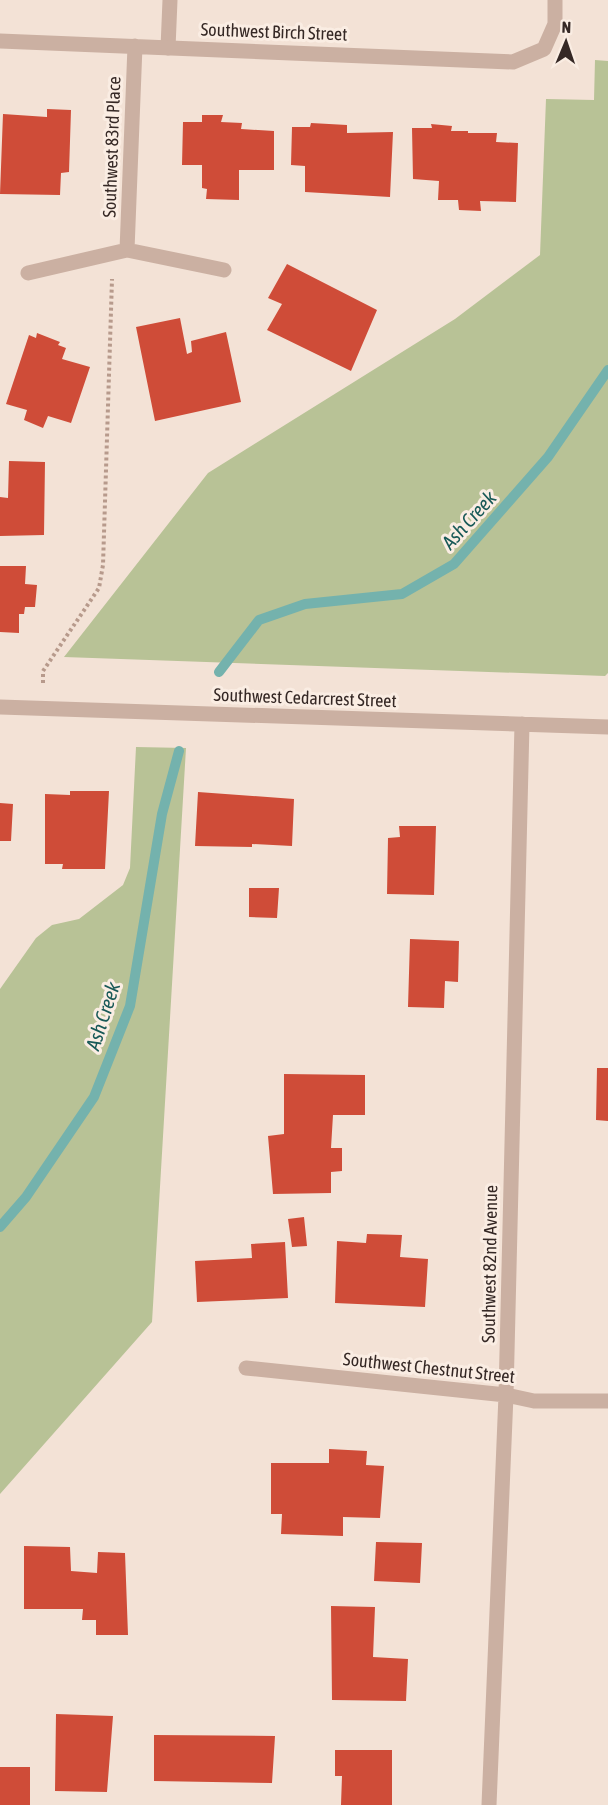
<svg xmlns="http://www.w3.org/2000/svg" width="608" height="1805" viewBox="0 0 608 1805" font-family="'Asap Condensed',sans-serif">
<rect width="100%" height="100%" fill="#f3e2d6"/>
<path fill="#b8c296" d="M 595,60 L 608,61 L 608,673 L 605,676 L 64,657 L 208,473 L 455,319 L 540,255 L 546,99 L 594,100 Z
M 136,747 L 186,748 L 152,1322 L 0,1494 L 0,989 L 36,938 L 52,925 L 79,919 L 123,885 L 130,868 Z"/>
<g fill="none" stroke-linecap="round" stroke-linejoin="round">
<path stroke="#74b2ad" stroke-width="10" d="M 219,672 L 259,620 L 305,604 L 402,594 L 454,564 L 548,457 L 608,370
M 0,1227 L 26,1197 L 94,1097 L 130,1006 L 162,814 L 179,751"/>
</g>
<path fill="#cf4c38" d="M 47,109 L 71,110 L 69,172 L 61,173 L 60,195 L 0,194 L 3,114 L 47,117 Z
M 202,115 L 223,115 L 221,122 L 242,123 L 241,129 L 274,131 L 274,170 L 239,170 L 239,200 L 206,199 L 207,189 L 202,188 L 202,165 L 182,165 L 183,122 L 202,122 Z
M 311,123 L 347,125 L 347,133 L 393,132 L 390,197 L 305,192 L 305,166 L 291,165 L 292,127 L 310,127 Z
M 431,124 L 452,126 L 451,131 L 468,131 L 468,133 L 497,133 L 496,142 L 518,143 L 516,202 L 480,201 L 481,211 L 459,210 L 458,200 L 438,200 L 439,181 L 413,179 L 412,128 L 432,128 Z
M 287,264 L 377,310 L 351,371 L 267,330 L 282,304 L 268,298 Z
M 180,318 L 187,354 L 192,352 L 191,341 L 226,332 L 241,402 L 155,421 L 136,327 Z
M 37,333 L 60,342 L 58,345 L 66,348 L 62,359 L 90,367 L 71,423 L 48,416 L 43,428 L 24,420 L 27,410 L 6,404 L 29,335 L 36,338 Z
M 9,461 L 45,462 L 44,535 L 0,536 L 0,497 L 8,498 Z
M 0,566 L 26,566 L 25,584 L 37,585 L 35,607 L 25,607 L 24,614 L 19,614 L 19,633 L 0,632 Z
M 70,791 L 109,791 L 105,869 L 62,869 L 63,864 L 45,864 L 45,794 L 70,795 Z
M 198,792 L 294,799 L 292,846 L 252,844 L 252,847 L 195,846 Z
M 0,803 L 13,804 L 11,841 L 0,841 Z
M 399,826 L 436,826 L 434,895 L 387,894 L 388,838 L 400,837 Z
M 249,888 L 279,888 L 277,918 L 249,917 Z
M 410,939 L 459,941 L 458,982 L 445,981 L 444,1008 L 408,1007 Z
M 597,1068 L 608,1068 L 608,1121 L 596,1120 Z
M 284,1074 L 365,1075 L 365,1115 L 333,1115 L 331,1148 L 342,1148 L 342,1171 L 331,1172 L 331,1193 L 273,1194 L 268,1136 L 284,1134 Z
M 304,1217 L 307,1246 L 292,1247 L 288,1219 Z
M 367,1234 L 402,1235 L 400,1257 L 428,1259 L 425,1307 L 335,1303 L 337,1241 L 366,1243 Z
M 285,1242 L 288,1298 L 197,1302 L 195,1261 L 252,1258 L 251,1244 Z
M 329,1449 L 367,1451 L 366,1465 L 384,1466 L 380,1518 L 343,1517 L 343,1536 L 281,1534 L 282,1514 L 271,1514 L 271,1463 L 329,1463 Z
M 376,1542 L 422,1543 L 420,1583 L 374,1581 Z
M 24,1546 L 70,1547 L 71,1571 L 97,1573 L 98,1552 L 125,1553 L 128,1635 L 96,1635 L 96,1620 L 82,1620 L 83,1609 L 24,1609 Z
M 331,1606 L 375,1607 L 373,1657 L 408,1659 L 406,1701 L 332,1700 Z
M 56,1714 L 113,1716 L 107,1792 L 55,1791 Z
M 154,1735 L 275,1736 L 272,1783 L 154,1781 Z
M 335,1750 L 392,1750 L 392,1805 L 341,1805 L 342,1776 L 335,1776 Z
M 0,1767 L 30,1767 L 30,1805 L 0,1805 Z"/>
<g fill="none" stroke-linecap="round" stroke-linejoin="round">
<path stroke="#b79a8c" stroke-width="4" stroke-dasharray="3 3" stroke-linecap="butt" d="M 43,683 L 43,671 L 99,588 L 103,565 L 112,279"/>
<path stroke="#cbb0a2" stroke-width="15" d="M 168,48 L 170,0"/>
<path stroke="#cbb0a2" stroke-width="15" d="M 0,41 L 513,62 L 544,49 L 555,24 L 555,0
M 127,250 L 135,46
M 28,273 L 127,250 L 224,270
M 0,707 L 608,727
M 246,1368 L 506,1395 L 534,1401 L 608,1401
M 489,1805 L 506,1395 L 522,724"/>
</g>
<g text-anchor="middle" stroke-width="6" stroke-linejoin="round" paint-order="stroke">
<g font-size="18" fill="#352825" stroke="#faede3">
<text transform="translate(274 32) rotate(2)" y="6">Southwest Birch Street</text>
<text transform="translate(112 147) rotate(-88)" y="6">Southwest 83rd Place</text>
<text transform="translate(305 698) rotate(2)" y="6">Southwest Cedarcrest Street</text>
<text transform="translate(490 1264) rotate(-89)" y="6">Southwest 82nd Avenue</text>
<text transform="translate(429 1368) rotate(6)" y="6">Southwest Chestnut Street</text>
</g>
<g font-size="20" font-style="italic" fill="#185957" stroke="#faede3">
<text transform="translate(469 520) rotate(-48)" y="7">Ash Creek</text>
<text transform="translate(103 1016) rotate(-72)" y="7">Ash Creek</text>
</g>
</g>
<g transform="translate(566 42) rotate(2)" stroke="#faede3" stroke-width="4.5" paint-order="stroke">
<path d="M0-4.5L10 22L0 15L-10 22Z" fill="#352825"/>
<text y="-9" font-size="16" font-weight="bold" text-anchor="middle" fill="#352825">N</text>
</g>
</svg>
